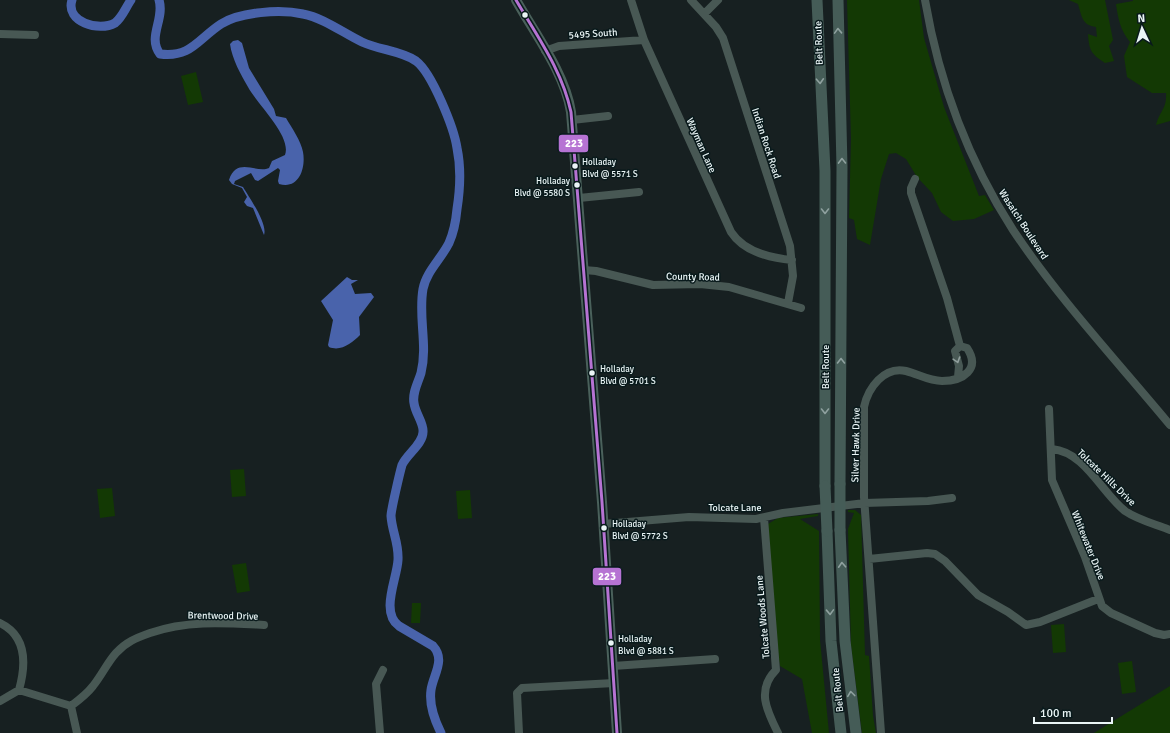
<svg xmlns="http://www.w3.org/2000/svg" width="1170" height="733" viewBox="0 0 1170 733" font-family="Signika,sans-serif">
<rect width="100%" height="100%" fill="#172021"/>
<path fill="#133904" d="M 847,0 L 919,0 L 924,38 L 944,107 L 979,196 L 985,195 L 994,210 L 974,219 L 953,221 L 941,212 L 932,193 L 917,177 L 906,159 L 896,153 L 889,154 L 881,179 L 870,245 L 857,239 L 854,220 L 849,218 L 851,139 Z
M 1069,0 L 1105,0 L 1113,40 L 1109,46 L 1114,61 L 1105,63 C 1091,54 1089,50 1088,34 L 1097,37 L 1096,27 C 1082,25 1082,17 1078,4 Z
M 1133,0 L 1170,0 L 1170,121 L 1156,125 C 1160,110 1167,109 1166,93 L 1152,93 L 1127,77 L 1124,56 L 1130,42 C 1120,30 1118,18 1116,4 L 1133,1 Z
M 196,72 L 203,102 L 188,105 L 181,76 Z
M 244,469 L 246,496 L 232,497 L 230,470 Z
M 112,488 L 115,516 L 100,518 L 97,489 Z
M 470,490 L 472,518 L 458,519 L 456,491 Z
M 848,510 L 855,510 L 861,515 L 865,655 L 869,656 L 873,716 L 876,733 L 862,733 L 851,645 L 848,529 L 854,513 L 848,512 Z
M 818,514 L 818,516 L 800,519 L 819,531 L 820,640 L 829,733 L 812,733 L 802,679 L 780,666 L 776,638 L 768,524 L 778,518 Z
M 246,563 L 250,591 L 237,593 L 232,565 Z
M 412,603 L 421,603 L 420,623 L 411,623 Z
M 1064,624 L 1066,652 L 1053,653 L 1051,625 Z
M 1132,661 L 1136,692 L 1122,694 L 1118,663 Z
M 1170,686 L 1170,733 L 1094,733 Z"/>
<path fill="#4963ab" d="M 238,40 L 242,43 L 249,68 L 274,109 L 276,116 L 286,118 C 292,128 301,141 303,152 C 306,168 299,190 279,184 L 278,181 L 280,170 L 278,168 L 258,181 L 255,180 L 251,173 L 235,181 L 234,184 L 243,187 C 249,197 268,224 264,235 L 253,208 L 247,206 L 244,202 L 247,197 L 242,188 L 232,184 L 229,180 C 237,156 257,174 269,168 L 272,161 L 285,155 C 292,136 257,104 248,87 C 241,75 232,59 230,44 L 233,41 Z
M 347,277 L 352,280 L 358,280 L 351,284 L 355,294 L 371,293 L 374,297 L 359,317 L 360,335 C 352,343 341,352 329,347 L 328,345 L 333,320 L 321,301 Z"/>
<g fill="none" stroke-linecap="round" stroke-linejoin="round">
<path stroke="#4963ab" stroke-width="9" d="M 72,0 C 65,22 99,32 115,23 C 122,18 126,7 131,0
M 159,0 C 165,19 147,37 160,54 C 191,58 198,39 221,24 C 240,12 280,9 303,14 C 324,18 343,33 362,42 C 379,50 402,51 416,61 C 432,73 454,128 457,148 C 461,167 460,190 457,209 C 456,220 453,234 449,243 C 441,259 426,272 423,289 C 418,317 428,345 421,373 C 418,383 412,393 414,403 C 415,413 424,423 423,432 C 423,444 407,454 402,465 C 400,472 391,510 391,516 C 392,532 399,543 398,560 C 397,579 380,612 399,626 L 433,646 C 446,660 433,675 431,690 C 429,704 435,721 441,733"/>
<path stroke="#485854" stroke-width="8" d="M 631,0 L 644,40 L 731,232 C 744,252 770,258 792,260
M 691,0 L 716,27 L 723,38 L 790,246 L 793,276 L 788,303
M 925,0 C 939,82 968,160 1013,230 C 1059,299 1117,361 1170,425
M 704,14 L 718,0
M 0,34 L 35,35
M 545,51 L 559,46 L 644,40
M 572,120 L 608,116
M 915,179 L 911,188 L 911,193 L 947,298 L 960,346
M 579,198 L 639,192
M 584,270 L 596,271 L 653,285 L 700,284 L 729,287 L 801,308
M 958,377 L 959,366 L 955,351 L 960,346
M 1049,409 L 1052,480 L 1085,557 L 1102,606 L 1111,613 L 1155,633 L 1164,635 L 1170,634
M 1052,449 C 1085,452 1101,492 1125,511 C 1138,520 1155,524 1170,530
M 764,518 L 776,670 C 756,690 767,711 778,733
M 603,524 L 689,517 L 756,519 L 783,513 L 865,503 L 928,501 L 952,498
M 869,559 L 927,553 L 935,554 L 945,561 L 978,595 L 1008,612 L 1026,625 L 1040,622 L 1098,599
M 0,623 C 27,636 26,665 19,690
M 613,666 L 715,659
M 0,701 L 19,690 L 71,706
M 71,706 C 79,700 87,694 93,686 C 102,675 107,663 116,653 C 126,642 136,638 150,633 C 188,620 225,623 264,625
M 71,706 L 77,733
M 380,733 L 376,684 L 383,670
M 519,733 L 517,693 L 522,688 L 614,683
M 881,733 L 864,497 L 864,407 C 868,388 884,366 906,371 C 918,374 929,381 942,381 C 963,381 981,369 967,348 L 960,346"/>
<path stroke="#4a615b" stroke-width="10" d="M 516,0 C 535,34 565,73 571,112 L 602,502 L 617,733"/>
<path stroke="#455c57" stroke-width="11" d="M 817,0 L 825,171 L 825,486
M 838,0 L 842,167 L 840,484
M 840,530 L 845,641 L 856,733
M 827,531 L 831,641 L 841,733"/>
<path stroke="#455c57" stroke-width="11" d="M 840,484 L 840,530
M 825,486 L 827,531"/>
<g stroke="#091a1c" stroke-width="6">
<path id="bus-1" d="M 516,0 C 537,36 562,70 571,112 L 602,502 L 617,733"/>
</g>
<use href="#bus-1" stroke="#b673d3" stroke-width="3"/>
</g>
<defs><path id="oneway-chevron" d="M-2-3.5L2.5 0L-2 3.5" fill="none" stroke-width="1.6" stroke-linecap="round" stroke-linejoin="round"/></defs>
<g stroke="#8fa19f">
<use href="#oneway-chevron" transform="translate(838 31) rotate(-92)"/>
<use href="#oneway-chevron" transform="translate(820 81) rotate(87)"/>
<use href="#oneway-chevron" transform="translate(842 161) rotate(-91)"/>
<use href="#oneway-chevron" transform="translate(825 211) rotate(90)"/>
<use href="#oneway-chevron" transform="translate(841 361) rotate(-90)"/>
<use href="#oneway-chevron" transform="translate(825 411) rotate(90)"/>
<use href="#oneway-chevron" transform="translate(842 565) rotate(-93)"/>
<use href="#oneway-chevron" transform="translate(830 612) rotate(88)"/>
<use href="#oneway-chevron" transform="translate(851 694) rotate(-97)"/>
</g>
<use stroke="#919f9d" href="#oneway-chevron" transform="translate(957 360) rotate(72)"/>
<g fill="#eaf5f6" stroke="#091a1c" stroke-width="1.5">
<circle cx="525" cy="15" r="3.5"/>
<circle cx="575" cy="166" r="3.5"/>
<circle cx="577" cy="185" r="3.5"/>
<circle cx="592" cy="373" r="3.5"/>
<circle cx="604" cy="528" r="3.5"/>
<circle cx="611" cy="643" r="3.5"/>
</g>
<g text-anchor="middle" stroke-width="3" stroke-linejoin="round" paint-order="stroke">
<g font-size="9" fill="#eaf5f6" stroke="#091a1c" text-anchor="start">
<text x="582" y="165">Holladay<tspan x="582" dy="12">Blvd @ 5571 S</tspan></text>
<text x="570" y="184" text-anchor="end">Holladay<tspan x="570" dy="12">Blvd @ 5580 S</tspan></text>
<text x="600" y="372">Holladay<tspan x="600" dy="12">Blvd @ 5701 S</tspan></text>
<text x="612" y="527">Holladay<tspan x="612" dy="12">Blvd @ 5772 S</tspan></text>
<text x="618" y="642">Holladay<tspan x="618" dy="12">Blvd @ 5881 S</tspan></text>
</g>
<g font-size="10" fill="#eaf5f6" stroke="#091a1c">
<text transform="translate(593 33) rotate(-4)" y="4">5495 South</text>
<text transform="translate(818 43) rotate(-92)" y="4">Belt Route</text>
<text transform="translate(767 143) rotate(72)" y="4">Indian Rock Road</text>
<text transform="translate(702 145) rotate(66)" y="4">Wayman Lane</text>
<text transform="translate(1024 224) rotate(57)" y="4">Wasatch Boulevard</text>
<text transform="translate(693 276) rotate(1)" y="4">County Road</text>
<text transform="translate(825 367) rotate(-90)" y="4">Belt Route</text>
<text transform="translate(855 445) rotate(-89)" y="4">Silver Hawk Drive</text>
<text transform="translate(1107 477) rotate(44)" y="4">Tolcate Hills Drive</text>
<text x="735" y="511">Tolcate Lane</text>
<text transform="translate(1089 545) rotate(68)" y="4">Whitewater Drive</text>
<text transform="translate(223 615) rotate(1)" y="4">Brentwood Drive</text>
<text transform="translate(762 617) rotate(-95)" y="4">Tolcate Woods Lane</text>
<text transform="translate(837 690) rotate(-96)" y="4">Belt Route</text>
</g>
</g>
<g stroke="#091a1c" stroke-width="1.5">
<rect x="558" y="134" width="31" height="19" rx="4" fill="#b673d3"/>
<rect x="592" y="567" width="30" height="19" rx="4" fill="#b673d3"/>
</g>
<g font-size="11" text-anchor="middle" font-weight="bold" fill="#fff">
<text x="574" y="147">223</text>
<text x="607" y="580">223</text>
</g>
<g transform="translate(1142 28) rotate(356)" stroke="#091a1c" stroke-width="3" paint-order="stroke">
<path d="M0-3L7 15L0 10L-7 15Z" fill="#eaf5f6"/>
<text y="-6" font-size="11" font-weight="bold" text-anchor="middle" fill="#eaf5f6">N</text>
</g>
<path d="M1034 717v6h78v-6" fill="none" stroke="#eaf5f6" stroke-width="2"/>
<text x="1040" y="717" font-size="12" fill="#eaf5f6" stroke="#091a1c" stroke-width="3" paint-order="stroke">100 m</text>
</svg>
